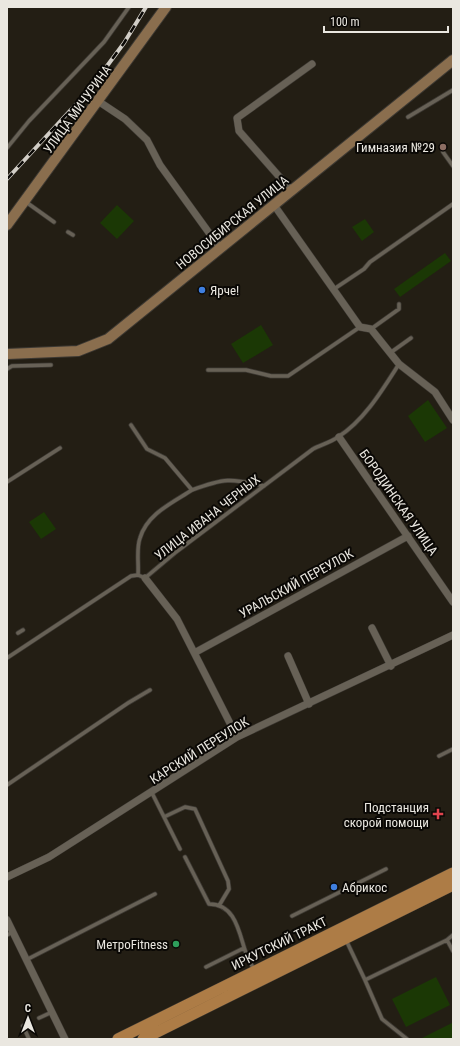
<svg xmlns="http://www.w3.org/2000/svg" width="460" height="1046" viewBox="0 0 460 1046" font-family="'Roboto Condensed',sans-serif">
<rect width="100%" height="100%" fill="#231e14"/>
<path fill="#1b3805" d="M 117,205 L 134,221 L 117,239 L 100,223 Z
M 365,219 L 374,232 L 362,241 L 352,227 Z
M 445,253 L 451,261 L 400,297 L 394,289 Z
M 261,325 L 273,345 L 243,363 L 231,344 Z
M 428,400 L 447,428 L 425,442 L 408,416 Z
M 44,512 L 56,529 L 41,539 L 29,522 Z
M 436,977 L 450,1005 L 406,1027 L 392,999 Z
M 452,1023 L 453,1039 L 420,1039 Z"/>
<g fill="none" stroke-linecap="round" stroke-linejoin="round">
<g stroke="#3d3933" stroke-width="5">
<path id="lane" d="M 408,117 L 453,90
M 7,148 L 29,121 L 104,42 L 129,7
M 443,152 L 453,166
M 26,202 L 54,222
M 68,232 L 73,235
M 334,289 L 364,269 L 370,262 L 453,204
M 371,329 L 399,309 L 399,304
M 390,353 L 411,338
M 7,369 L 12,366 L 51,365
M 208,370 L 246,370 L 271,376 L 288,376 L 360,327
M 131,425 L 147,449 L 165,458 L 192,490 C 224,478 231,478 264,486
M 7,482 L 60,448
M 138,575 C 139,564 136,549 140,538 C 147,514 172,503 192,490
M 18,633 L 23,630
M 7,658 L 131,576 L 138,575 L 145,578 L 176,552 L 313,449 C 321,445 331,442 338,437 C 364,421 383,389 399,364
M 439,756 L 453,749
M 7,785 L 128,703 L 150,690
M 152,793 L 180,849
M 164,817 L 185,807 L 195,809 L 228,881 L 229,889 L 220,904
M 185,857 L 209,904 C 233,904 238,927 244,947 C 246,955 251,963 254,970
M 292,916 L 386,869
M 7,935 L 13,932
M 453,935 L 447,940 L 453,951
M 346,940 L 365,980
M 26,960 L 155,894
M 206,967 L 244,948
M 39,1018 L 52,1012
M 28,1023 L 23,1026 L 29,1039
M 407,1039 L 382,1019 L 365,980 L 447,940"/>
</g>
<g stroke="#3d3933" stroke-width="8">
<path id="street" d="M 98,101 L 125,119 L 147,140 L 160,165 L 220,248
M 291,190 L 239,131 L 237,118 L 312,64
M 274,205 L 360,327 L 371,329 L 399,364 L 435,392 L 453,420
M 339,437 L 453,602
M 145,578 L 177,619 L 237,737
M 372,628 L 391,666
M 196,652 L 408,536
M 288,656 L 309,704
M 7,877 L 49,857 L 237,737 L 453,635
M 7,920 L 65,1039"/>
</g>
<g stroke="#3d3933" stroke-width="12">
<path id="secondary" d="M 7,225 L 166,7
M 7,354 L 78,351 L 108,339 L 453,60"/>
</g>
<g stroke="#3d3933" stroke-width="12">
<path id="primary" d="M 118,1039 L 453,873
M 143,1039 L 453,885"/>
</g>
<use href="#lane" stroke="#676156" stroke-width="3.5"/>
<use href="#street" stroke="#676156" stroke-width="7"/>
<use href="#secondary" stroke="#8a6e4e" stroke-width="10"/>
<use href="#primary" stroke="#ad7c46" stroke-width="11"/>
<g stroke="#d2cec7" stroke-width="4">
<path id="rail" d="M 7,179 L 90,89 L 124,43 L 146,7"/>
</g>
<use href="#rail" stroke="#0a0805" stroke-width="2.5" stroke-dasharray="8" stroke-linecap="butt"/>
</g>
<circle fill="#8d6e63" stroke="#0a0805" stroke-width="1.5" cx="443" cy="147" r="4"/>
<g fill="#3f7fe0" stroke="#0a0805" stroke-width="1.5">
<circle cx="202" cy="290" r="4"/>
<circle cx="334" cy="887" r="4"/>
</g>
<path fill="#e0444e" stroke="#0a0805" stroke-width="1.5" d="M436 808h4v4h4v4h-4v4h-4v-4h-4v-4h4z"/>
<circle fill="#2e9e5b" stroke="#0a0805" stroke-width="1.5" cx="176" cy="944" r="4"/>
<g text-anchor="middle" stroke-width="4" stroke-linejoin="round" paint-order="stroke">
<g font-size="13" fill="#eae7e0" stroke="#0a0805">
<text transform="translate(77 109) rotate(-54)" y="5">УЛИЦА МИЧУРИНА</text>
<text transform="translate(232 222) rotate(-39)" y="5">НОВОСИБИРСКАЯ УЛИЦА</text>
<text transform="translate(399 502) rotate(55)" y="5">БОРОДИНСКАЯ УЛИЦА</text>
<text transform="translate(207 517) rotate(-38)" y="5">УЛИЦА ИВАНА ЧЕРНЫХ</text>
<text transform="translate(296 583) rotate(-29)" y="5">УРАЛЬСКИЙ ПЕРЕУЛОК</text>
<text transform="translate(199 750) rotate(-32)" y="5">КАРСКИЙ ПЕРЕУЛОК</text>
<text transform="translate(279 943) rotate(-26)" y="5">ИРКУТСКИЙ ТРАКТ</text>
</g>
<g font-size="13" fill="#eae7e0" stroke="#0a0805" text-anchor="end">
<text x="435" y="152">Гимназия №29</text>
<text x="210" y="295" text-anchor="start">Ярче!</text>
<text x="429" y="812">Подстанция<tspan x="429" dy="15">скорой помощи</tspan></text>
<text x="342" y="892" text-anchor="start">Абрикос</text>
<text x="168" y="949">МетроFitness</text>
</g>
</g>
<rect width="460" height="1046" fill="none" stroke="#eae7e0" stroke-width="16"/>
<g transform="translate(28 1018)" stroke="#0a0805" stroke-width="3" paint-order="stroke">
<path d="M0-3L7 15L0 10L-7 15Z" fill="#eae7e0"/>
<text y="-6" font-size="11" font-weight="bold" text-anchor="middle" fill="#eae7e0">С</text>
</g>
<path d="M324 26v6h124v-6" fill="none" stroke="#eae7e0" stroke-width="2"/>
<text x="330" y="26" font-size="12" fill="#eae7e0" stroke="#0a0805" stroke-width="3" paint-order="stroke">100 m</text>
</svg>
